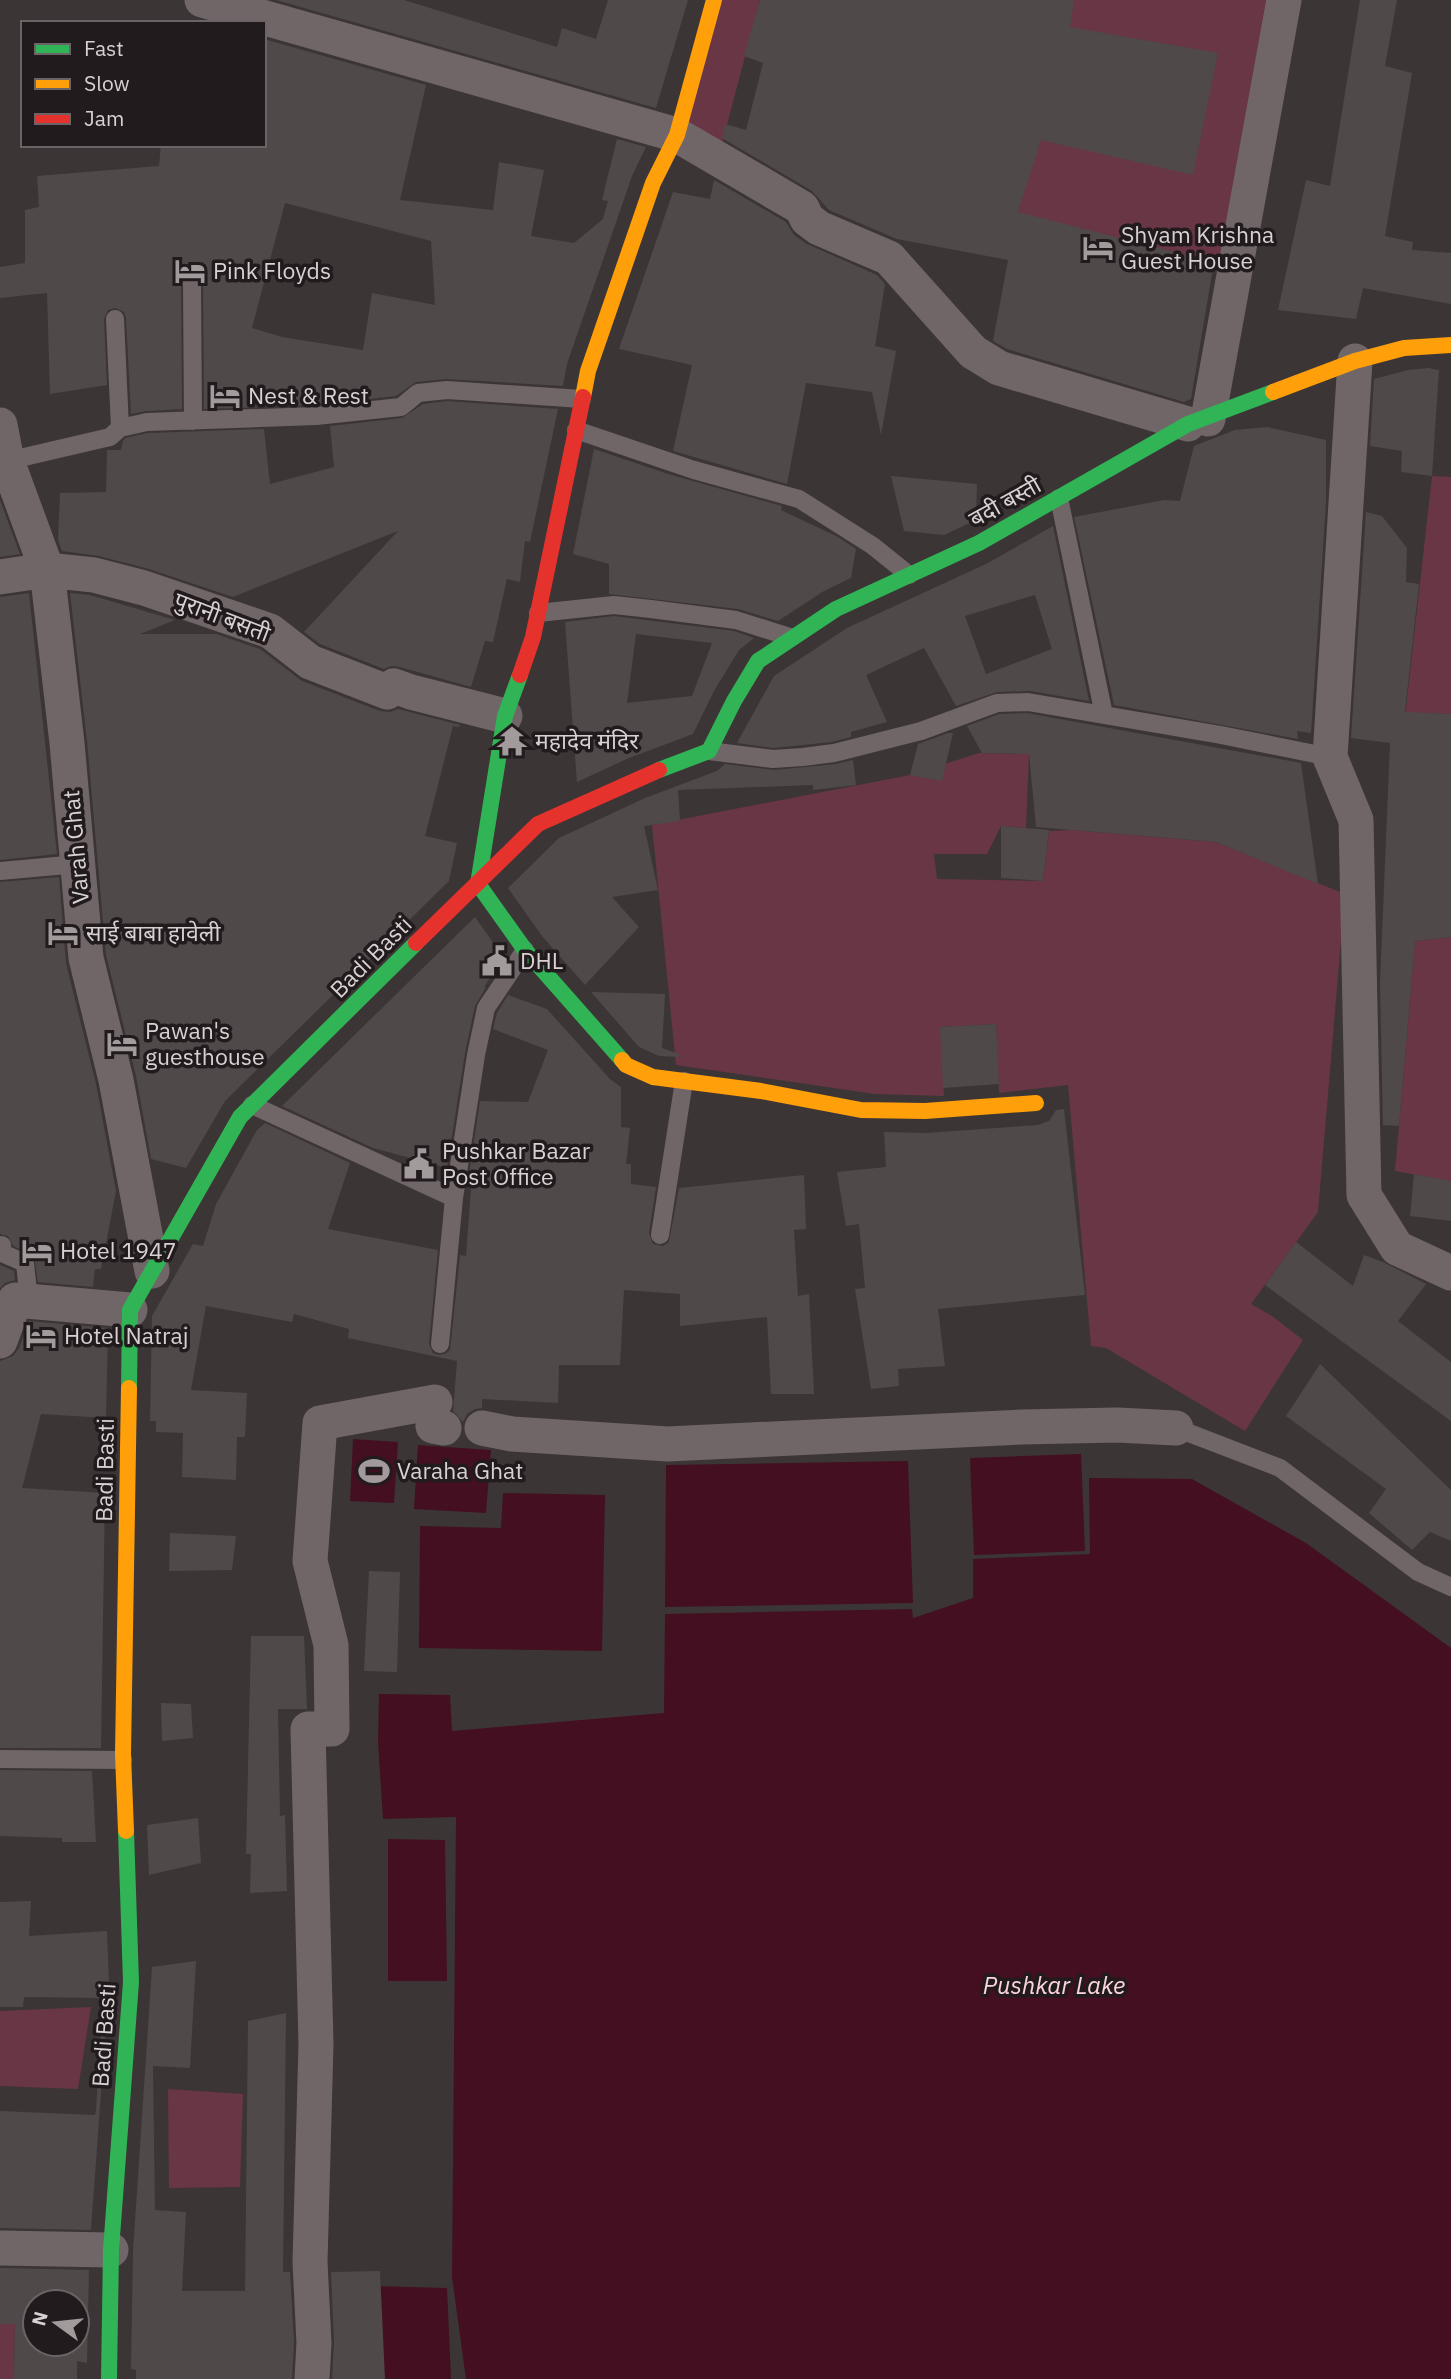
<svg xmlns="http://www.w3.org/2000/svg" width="1451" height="2379" viewBox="0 0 1451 2379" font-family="'IBM Plex Sans','Noto Sans Devanagari',sans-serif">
<rect width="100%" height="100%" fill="#3c3536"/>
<path fill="#683644" d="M 714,0 L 760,0 L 719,155 L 683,124 Z
M 1068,0 L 1273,0 L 1226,252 L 1214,262 L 1016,219 Z
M 1432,476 L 1451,477 L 1451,714 L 1424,713 L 1402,744 Z
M 979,753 L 1029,754 L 1026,828 L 1001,826 L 987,854 L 934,854 L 937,879 L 1043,881 L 1049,831 L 1072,830 L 1216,842 L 1345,894 L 1318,1212 L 1251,1304 L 1272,1316 L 1303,1340 L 1245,1431 L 1106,1348 L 1091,1346 L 1068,1085 L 999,1093 L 996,1024 L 941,1027 L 944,1096 L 875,1094 L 676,1065 L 652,825 L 910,775 Z
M 1451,937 L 1451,1181 L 1395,1171 L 1415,941 Z
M 91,2007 L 78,2089 L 0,2086 L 0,2011 Z
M 168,2089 L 243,2094 L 240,2187 L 169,2188 Z
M 0,2324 L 15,2324 L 14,2379 L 0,2379 Z"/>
<path fill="#430f21" d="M 353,1439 L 398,1442 L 394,1503 L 350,1501 Z
M 418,1445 L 491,1450 L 486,1513 L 414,1509 Z
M 1081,1454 L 1085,1551 L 974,1555 L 970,1458 Z
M 908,1461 L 913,1603 L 665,1607 L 666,1465 Z
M 1089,1478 L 1192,1479 L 1306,1543 L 1451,1648 L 1451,2379 L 466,2379 L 452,2277 L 456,1817 L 383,1819 L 378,1742 L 379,1694 L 450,1695 L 452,1731 L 664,1713 L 665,1614 L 912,1609 L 913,1618 L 973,1598 L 973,1559 L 1090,1554 Z
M 503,1493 L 605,1495 L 602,1651 L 419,1648 L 420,1526 L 501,1528 Z
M 388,1839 L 445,1840 L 447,1981 L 388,1981 Z
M 372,2286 L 447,2288 L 451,2379 L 375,2379 Z"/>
<path fill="#4f494a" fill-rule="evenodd" d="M 276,0 L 404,0 L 557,47 L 562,28 L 596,39 L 608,0 L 688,0 L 656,108 Z
M 760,0 L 1074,0 L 1070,27 L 1218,53 L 1193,175 L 1041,140 L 1018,212 L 1214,262 L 1191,399 L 1184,402 L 1007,349 L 993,341 L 1008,260 L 897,239 L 829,210 L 812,191 L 722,138 L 725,124 L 746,130 L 763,63 L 744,56 Z
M 1360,0 L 1397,0 L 1385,66 L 1412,73 L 1385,236 L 1413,242 L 1412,250 L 1451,253 L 1451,304 L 1363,288 L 1356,319 L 1278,310 L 1306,180 L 1330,186 Z
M 264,39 L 426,85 L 400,200 L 493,210 L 499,162 L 544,170 L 531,236 L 574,243 L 603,219 L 608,201 L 602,200 L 617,139 L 646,147 L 632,176 L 567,364 L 563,386 L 446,379 L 416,382 L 396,396 L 315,405 L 204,409 L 203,283 L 198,274 L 191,272 L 183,277 L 181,283 L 182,409 L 146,411 L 131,414 L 126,318 L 124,312 L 115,308 L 108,310 L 104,319 L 107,385 L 50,394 L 47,293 L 0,298 L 0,267 L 25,263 L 25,210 L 39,207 L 37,176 L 159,166 L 161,145 L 264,145 ZM 285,203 L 431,241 L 435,305 L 372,293 L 363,350 L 282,337 L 252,328 Z
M 714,180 L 786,222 L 794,235 L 807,244 L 877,275 L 885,284 L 875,346 L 896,351 L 881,435 L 872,392 L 806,383 L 787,484 L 673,451 L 692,365 L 619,349 L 673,192 L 710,199 Z
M 1428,368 L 1439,370 L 1432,476 L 1401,472 L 1402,451 L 1370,446 L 1374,379 L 1408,370 Z
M 447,401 L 558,409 L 530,542 L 525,541 L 520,582 L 507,579 L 493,642 L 485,641 L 471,687 L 400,667 L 391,666 L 384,669 L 320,644 L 304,632 L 398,531 L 233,597 L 149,569 L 99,556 L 62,551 L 58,540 L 60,493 L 106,492 L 107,450 L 121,450 L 123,441 L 125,438 L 148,433 L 264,429 L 270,484 L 334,467 L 330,426 L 402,418 L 423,404 Z
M 1267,427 L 1326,440 L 1326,502 L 1311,733 L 1297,731 L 1298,739 L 1114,705 L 1074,517 L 1164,500 L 1180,501 L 1194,446 L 1235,430 Z
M 594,449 L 668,474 L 782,506 L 781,510 L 838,537 L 856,549 L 851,578 L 824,591 L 778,621 L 738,609 L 609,594 L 609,564 L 573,554 Z
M 891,476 L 977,484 L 976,520 L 944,535 L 904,531 Z
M 0,500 L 20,554 L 0,557 Z
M 1366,512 L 1382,516 L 1407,548 L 1406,582 L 1419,584 L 1405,712 L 1451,714 L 1451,937 L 1415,941 L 1399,1126 L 1383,1125 L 1380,983 L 1390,743 L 1351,738 Z
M 1053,526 L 1089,701 L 1030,691 L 997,692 L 956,706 L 924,648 L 866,675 L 887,722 L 851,732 L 851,737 L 832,742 L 773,748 L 737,743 L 774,676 L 847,628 L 988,563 ZM 1035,595 L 1052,649 L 986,674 L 965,616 Z
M 29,593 L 57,854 L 0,860 L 0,597 Z
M 70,593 L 90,595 L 175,620 L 140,634 L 216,634 L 260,649 L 302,681 L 380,711 L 390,712 L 398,709 L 460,725 L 459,727 L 453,726 L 425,836 L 457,843 L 449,881 L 225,1101 L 186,1168 L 151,1159 L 136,1076 L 106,955 L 87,741 Z
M 614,616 L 734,631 L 754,638 L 739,650 L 714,691 L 693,734 L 629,758 L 577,782 L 565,622 ZM 636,634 L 712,643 L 692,696 L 627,703 Z
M 1027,713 L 1301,763 L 1318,884 L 1216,842 L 1036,827 L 1029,754 L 982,753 L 967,726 L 999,714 Z
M 948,733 L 953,733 L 942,781 L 910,775 L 918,744 Z
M 853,760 L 856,785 L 813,790 L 813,785 L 678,790 L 680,821 L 644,826 L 658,890 L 612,897 L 639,927 L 585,985 L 542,936 L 508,888 L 559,838 L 645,798 L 717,771 L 725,764 L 774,770 L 836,764 Z
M 1001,826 L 1049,830 L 1043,881 L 1001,878 Z
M 59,877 L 66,963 L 96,1084 L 116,1191 L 101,1269 L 95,1269 L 93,1287 L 38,1282 L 34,1256 L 13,1246 L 8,1236 L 0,1234 L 0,882 Z
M 475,917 L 504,958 L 484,987 L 486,987 L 475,1006 L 465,1053 L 447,1168 L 373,1148 L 282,1106 Z
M 591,992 L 665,994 L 662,1048 L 679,1054 L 679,1057 L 659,1056 L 639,1047 Z
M 508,995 L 547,1009 L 610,1079 L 621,1087 L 621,1127 L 630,1128 L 626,1164 L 631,1164 L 631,1184 L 656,1187 L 649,1233 L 653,1244 L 663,1246 L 669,1242 L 679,1188 L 804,1175 L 806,1229 L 794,1230 L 798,1296 L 809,1294 L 814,1394 L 771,1394 L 767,1317 L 680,1326 L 680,1294 L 624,1290 L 620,1365 L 559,1365 L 558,1403 L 482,1399 L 482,1408 L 475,1409 L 467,1414 L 463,1422 L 453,1411 L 457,1361 L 348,1338 L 349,1329 L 294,1314 L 292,1322 L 206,1306 L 191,1390 L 247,1393 L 245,1437 L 237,1437 L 236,1480 L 182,1477 L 183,1433 L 156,1432 L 156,1421 L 150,1421 L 152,1316 L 193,1244 L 203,1246 L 216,1204 L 257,1130 L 265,1123 L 350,1163 L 328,1229 L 438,1250 L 429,1344 L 433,1353 L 438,1355 L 445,1354 L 450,1350 L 460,1255 L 466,1256 L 472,1175 L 469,1174 L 480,1101 L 528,1102 L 548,1050 L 493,1029 L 497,1013 Z
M 996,1024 L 999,1084 L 943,1088 L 940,1027 Z
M 1064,1109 L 1085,1295 L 938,1309 L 945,1366 L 898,1369 L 899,1386 L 871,1389 L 855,1289 L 865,1288 L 859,1224 L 846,1226 L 837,1172 L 886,1167 L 884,1132 L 926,1133 L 1038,1125 L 1049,1121 L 1056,1110 Z
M 1414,1174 L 1451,1181 L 1451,1221 L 1410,1216 Z
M 1296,1242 L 1353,1286 L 1364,1255 L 1383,1262 L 1426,1284 L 1398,1321 L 1451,1362 L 1451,1421 L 1265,1285 Z
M 0,1265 L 14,1271 L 15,1280 L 5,1283 L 0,1288 Z
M 29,1321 L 108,1328 L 106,1418 L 41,1414 L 22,1488 L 105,1493 L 101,1748 L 0,1748 L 0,1361 L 13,1356 L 19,1348 Z
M 1320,1364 L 1451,1490 L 1451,1541 L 1430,1532 L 1412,1550 L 1369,1513 L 1386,1489 L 1286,1416 Z
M 170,1533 L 236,1536 L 232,1570 L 169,1571 Z
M 369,1571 L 400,1572 L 397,1672 L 364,1671 Z
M 251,1636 L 304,1636 L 307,1709 L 278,1709 L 280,1816 L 285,1815 L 287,1891 L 250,1893 L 251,1854 L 246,1854 Z
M 161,1703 L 191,1704 L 193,1738 L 162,1741 Z
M 0,1770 L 92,1771 L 96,1842 L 62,1842 L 62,1838 L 0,1836 Z
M 198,1818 L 201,1863 L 149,1875 L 147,1825 Z
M 31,1901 L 29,1936 L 107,1931 L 109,1982 L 91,2230 L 0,2228 L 0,2111 L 95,2115 L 96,2110 L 103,1998 L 24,1997 L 23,2007 L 0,2007 L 0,1902 Z
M 196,1961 L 190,2068 L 153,2066 L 155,2210 L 186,2212 L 182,2291 L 245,2291 L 248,2021 L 286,2013 L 283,2272 L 290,2272 L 294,2343 L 292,2379 L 136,2379 L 136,2370 L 131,2369 L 133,2251 L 152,1967 Z
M 0,2268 L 89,2270 L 87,2363 L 77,2361 L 77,2379 L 14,2379 L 15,2324 L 0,2324 ZM 35,2302 L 77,2302 L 77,2344 L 35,2344 Z
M 380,2271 L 385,2379 L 332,2379 L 334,2342 L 331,2272 Z"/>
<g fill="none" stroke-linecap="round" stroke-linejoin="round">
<path stroke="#706668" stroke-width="18" d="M 192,283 L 193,421
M 115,319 L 120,428
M 576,430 L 694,470 L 799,499 L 873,546 L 909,575
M 7,461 L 110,437 L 120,428 L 147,422 L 316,416 L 401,407 L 418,393 L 447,390 L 582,399
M 1059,498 L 1104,715
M 538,613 L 614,605 L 651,609 L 736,620 L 790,637
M 709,751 L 773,759 L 803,757 L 834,753 L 921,731 L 997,703 L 1028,702 L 1221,735 L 1330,757
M 0,871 L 78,864
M 252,1105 L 454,1198
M 660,1235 L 684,1081
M 2,1245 L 2,1253 L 25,1263 L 29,1301
M 440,1344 L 454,1198 L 476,1055 L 486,1008 L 525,950
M 1176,1428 L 1280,1468 L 1418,1572 L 1451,1587
M 0,1759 L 123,1760"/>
<path stroke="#706668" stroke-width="35" d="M 202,0 L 677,135 L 802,208 L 807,219 L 819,228 L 889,258 L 973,352 L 999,368 L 1188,424
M 1355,361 L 1330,757 L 1356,820 L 1364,1195 L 1397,1248 L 1451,1273
M 1208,419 L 1284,0
M 0,425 L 7,461 L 47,570 L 67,743 L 86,958 L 116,1080 L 152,1271
M 0,577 L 47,570 L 94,575 L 144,588 L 270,631 L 310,662 L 387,692 L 394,686 L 411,692 L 505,716
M 0,1341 L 15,1300 L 130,1310
M 433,1426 L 444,1428
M 482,1428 L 512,1434 L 668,1444 L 1022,1427 L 1117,1425 L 1176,1428
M 0,2248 L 111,2250
M 312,2379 L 314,2343 L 310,2262 L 316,2044 L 308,1729 L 332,1729 L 331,1645 L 310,1561 L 320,1423 L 435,1402"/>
<path stroke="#30b455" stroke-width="16" d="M 520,675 L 505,716 L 478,884 L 525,950 L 622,1060
M 659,770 L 709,751 L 734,701 L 758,661 L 836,609 L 979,543 L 1188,424 L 1273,392
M 129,1388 L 130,1310 L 240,1117 L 416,943
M 109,2379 L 111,2250 L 131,1982 L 126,1831"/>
<path stroke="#ff9f0a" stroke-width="16" d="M 1273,392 L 1355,361 L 1404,348 L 1451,345
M 583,397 L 588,371 L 653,183 L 677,135 L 714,0
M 622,1060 L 626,1065 L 653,1077 L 761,1091 L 861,1110 L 925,1111 L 1036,1103
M 126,1831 L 123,1754 L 129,1388"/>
<path stroke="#e5322d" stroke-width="16" d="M 520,675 L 533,637 L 583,397
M 416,943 L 538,824 L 659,770"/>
</g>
<defs>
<g id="hotel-bare" transform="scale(2.415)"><path d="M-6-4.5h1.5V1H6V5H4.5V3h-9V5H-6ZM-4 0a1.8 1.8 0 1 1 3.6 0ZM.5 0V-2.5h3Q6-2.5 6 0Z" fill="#a29a9b" stroke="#211b1d" stroke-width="2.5" paint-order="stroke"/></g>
<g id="temple-bare" transform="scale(2.415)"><path d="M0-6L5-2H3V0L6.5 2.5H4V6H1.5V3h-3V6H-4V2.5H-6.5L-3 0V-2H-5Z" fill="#a29a9b" stroke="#211b1d" stroke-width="2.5" paint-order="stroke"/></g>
<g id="civic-bare" transform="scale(2.415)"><path d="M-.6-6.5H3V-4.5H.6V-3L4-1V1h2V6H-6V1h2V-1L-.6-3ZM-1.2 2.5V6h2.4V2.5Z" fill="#a29a9b" stroke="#211b1d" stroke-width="2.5" paint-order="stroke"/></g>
<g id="stadium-bare" transform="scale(2.415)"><path d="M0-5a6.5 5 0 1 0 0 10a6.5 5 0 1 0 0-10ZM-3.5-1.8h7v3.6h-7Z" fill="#a29a9b" stroke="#211b1d" stroke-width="2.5" paint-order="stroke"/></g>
</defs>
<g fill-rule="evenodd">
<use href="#hotel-bare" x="1098" y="248"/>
<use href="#hotel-bare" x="190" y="271"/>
<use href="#hotel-bare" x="225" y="396"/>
<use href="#temple-bare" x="512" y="741"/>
<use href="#hotel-bare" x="63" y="933"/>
<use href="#civic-bare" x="497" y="961"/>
<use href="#hotel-bare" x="122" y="1044"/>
<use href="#civic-bare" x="419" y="1164"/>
<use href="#hotel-bare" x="37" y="1251"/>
<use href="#hotel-bare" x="41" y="1336"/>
<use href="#stadium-bare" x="374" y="1471"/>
</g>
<g text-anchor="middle" stroke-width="7" stroke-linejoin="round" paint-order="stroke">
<g font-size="23" fill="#d9d0d2" stroke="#211b1d" text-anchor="start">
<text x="1121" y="243">Shyam Krishna<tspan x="1121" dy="26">Guest House</tspan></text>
<text x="213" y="279">Pink Floyds</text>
<text x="248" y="404">Nest &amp; Rest</text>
<text x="535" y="749">महादेव मंदिर</text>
<text x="86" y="941">साई बाबा हावेली</text>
<text x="520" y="969">DHL</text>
<text x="145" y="1039">Pawan's<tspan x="145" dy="26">guesthouse</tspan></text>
<text x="442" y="1159">Pushkar Bazar<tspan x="442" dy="26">Post Office</tspan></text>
<text x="60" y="1259">Hotel 1947</text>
<text x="64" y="1344">Hotel Natraj</text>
<text x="397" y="1479">Varaha Ghat</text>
</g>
<g font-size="23" fill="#d9d0d2" stroke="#211b1d">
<text transform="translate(1005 502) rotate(-29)" y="8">बदी बस्ती</text>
<text transform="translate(222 617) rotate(21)" y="8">पुरानी बसती</text>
<text transform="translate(76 847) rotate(-95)" y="8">Varah Ghat</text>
<text transform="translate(371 957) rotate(-45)" y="8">Badi Basti</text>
<text transform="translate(105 1470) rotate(-89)" y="8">Badi Basti</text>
<text transform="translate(104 2035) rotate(-86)" y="8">Badi Basti</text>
</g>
<g font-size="24" font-style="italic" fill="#fdd4dc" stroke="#211b1d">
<text x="1054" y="1994">Pushkar Lake</text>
</g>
</g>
<rect x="21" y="21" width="245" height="126" fill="#211b1d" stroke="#6b6365" stroke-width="2"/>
<rect x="35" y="44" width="35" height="10" fill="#30b455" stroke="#6b6365" stroke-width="2"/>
<text x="84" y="56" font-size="21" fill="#d9d0d2">Fast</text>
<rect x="35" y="79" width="35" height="10" fill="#ff9f0a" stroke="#6b6365" stroke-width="2"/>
<text x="84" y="91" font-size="21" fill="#d9d0d2">Slow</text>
<rect x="35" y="114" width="35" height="10" fill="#e5322d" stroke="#6b6365" stroke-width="2"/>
<text x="84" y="126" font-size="21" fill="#d9d0d2">Jam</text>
<g transform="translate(56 2323) rotate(285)"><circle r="33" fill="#211b1d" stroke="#6b6365" stroke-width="2"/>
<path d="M0-5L12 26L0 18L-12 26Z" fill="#a29a9b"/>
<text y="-10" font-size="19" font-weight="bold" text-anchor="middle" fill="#d9d0d2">N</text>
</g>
</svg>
